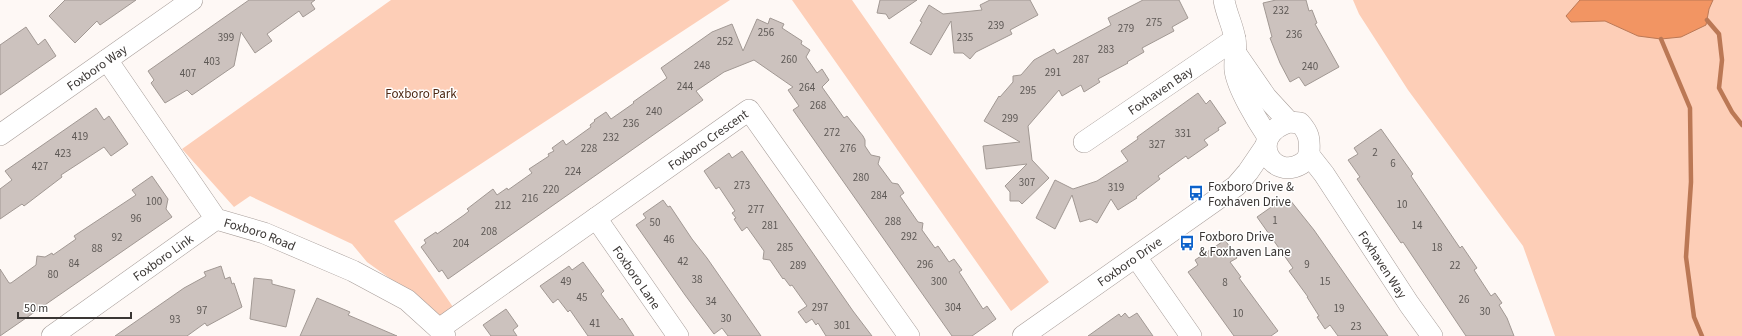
<svg xmlns="http://www.w3.org/2000/svg" width="1742" height="336" viewBox="0 0 1742 336" font-family="'Source Sans 3',sans-serif">
<rect width="100%" height="100%" fill="#fef8f5"/>
<path fill="#fdceb7" d="M 391,0 L 730,0 L 394,221 L 453,307 L 438,317 L 410,293 L 367,262 L 352,244 L 250,196 L 234,207 L 182,149 Z
M 792,0 L 852,0 L 1049,282 L 1011,311 Z
M 1353,0 L 1580,0 L 1566,16 L 1571,22 L 1605,21 L 1638,36 L 1706,25 L 1709,9 L 1713,0 L 1742,0 L 1742,336 L 1555,336 L 1523,246 L 1408,90 L 1359,14 Z"/>
<path fill="#f29563" stroke="#bb7855" d="M 1580,0 L 1713,0 L 1709,9 L 1706,25 L 1681,37 L 1661,39 L 1638,36 L 1605,21 L 1571,22 L 1566,16 Z"/>
<g fill="none" stroke-linecap="round" stroke-linejoin="round">
<path stroke="#bb7855" stroke-width="4.5" d="M 1707,20 L 1719,34 L 1722,60 L 1719,88 L 1732,112 L 1742,125
M 1661,39 L 1690,108 L 1691,182 L 1686,257 L 1694,317 L 1702,336"/>
</g>
<path fill="#ccc2be" stroke="#a19893" d="M 65,0 L 136,0 L 100,25 L 97,21 L 75,43 L 49,16 Z
M 249,0 L 315,0 L 311,3 L 315,9 L 303,17 L 299,11 L 267,34 L 272,41 L 255,53 L 241,32 L 234,66 L 192,95 L 187,90 L 165,103 L 151,83 L 154,80 L 148,71 Z
M 880,0 L 917,0 L 889,19 L 886,14 L 877,13 Z
M 990,0 L 1030,0 L 1038,15 L 1010,30 L 1012,34 L 976,52 L 970,59 L 963,53 L 954,53 L 951,21 L 931,55 L 910,43 L 922,22 L 920,21 L 929,5 L 943,14 L 982,10 L 980,5 Z
M 1143,0 L 1179,0 L 1188,18 L 1172,27 L 1174,31 L 1142,48 L 1144,52 L 1127,62 L 1128,63 L 1098,79 L 1100,82 L 1084,92 L 1081,85 L 1062,96 L 1059,90 L 1028,126 L 1032,160 L 1049,178 L 1022,204 L 1019,201 L 1010,201 L 1010,192 L 1005,186 L 1027,164 L 986,169 L 983,146 L 1020,142 L 984,121 L 999,96 L 1000,97 L 1013,82 L 1013,76 L 1021,75 L 1034,60 L 1054,49 L 1057,54 L 1111,25 L 1108,18 Z
M 1276,0 L 1306,0 L 1309,11 L 1312,10 L 1317,23 L 1315,24 L 1339,67 L 1305,86 L 1299,77 L 1290,82 L 1280,63 L 1270,38 L 1272,37 L 1263,3 Z
M 770,18 L 784,24 L 782,28 L 802,41 L 801,44 L 810,50 L 806,57 L 817,73 L 822,69 L 829,80 L 822,87 L 844,118 L 847,116 L 863,136 L 865,140 L 865,146 L 871,155 L 880,157 L 878,164 L 892,183 L 898,184 L 904,193 L 900,196 L 918,222 L 923,223 L 922,230 L 935,248 L 938,246 L 949,262 L 954,259 L 962,270 L 959,272 L 963,278 L 983,309 L 987,306 L 996,319 L 972,336 L 952,336 L 793,110 L 799,106 L 788,90 L 793,87 L 754,60 L 724,72 L 696,91 L 703,100 L 448,279 L 442,270 L 439,272 L 421,247 L 426,243 L 424,240 L 436,232 L 437,234 L 464,215 L 469,211 L 467,209 L 493,189 L 497,195 L 507,188 L 508,190 L 532,173 L 529,169 L 549,156 L 548,154 L 554,151 L 552,148 L 563,140 L 566,145 L 591,127 L 590,125 L 595,121 L 594,120 L 606,112 L 611,119 L 634,103 L 633,102 L 667,78 L 661,68 L 712,32 L 732,24 L 743,51 L 757,19 L 768,24 Z
M 26,27 L 38,45 L 45,39 L 56,56 L 0,95 L 0,45 Z
M 1198,93 L 1206,104 L 1210,100 L 1226,123 L 1218,128 L 1219,130 L 1204,140 L 1208,145 L 1188,159 L 1186,156 L 1158,176 L 1160,179 L 1136,197 L 1137,198 L 1118,210 L 1111,199 L 1097,223 L 1090,219 L 1080,222 L 1072,195 L 1055,229 L 1036,218 L 1055,180 L 1073,189 L 1097,181 L 1128,161 L 1121,151 L 1138,139 L 1137,137 Z
M 96,108 L 104,120 L 109,116 L 128,144 L 111,156 L 104,147 L 61,175 L 62,177 L 24,206 L 22,204 L 0,219 L 0,189 L 12,180 L 5,171 Z
M 1381,129 L 1413,174 L 1411,176 L 1443,223 L 1460,248 L 1462,246 L 1477,268 L 1474,270 L 1491,296 L 1495,293 L 1502,303 L 1499,305 L 1507,318 L 1514,336 L 1466,336 L 1403,242 L 1401,243 L 1357,179 L 1360,177 L 1348,160 L 1358,154 L 1354,148 Z
M 742,151 L 853,311 L 872,336 L 826,336 L 818,323 L 816,325 L 812,319 L 806,323 L 798,312 L 807,306 L 792,285 L 790,286 L 784,278 L 783,279 L 770,260 L 763,259 L 764,251 L 747,227 L 742,231 L 734,219 L 736,218 L 732,213 L 735,211 L 719,187 L 716,189 L 704,171 L 729,153 L 732,158 Z
M 152,176 L 168,199 L 166,209 L 172,217 L 0,336 L 0,269 L 9,283 L 11,283 L 36,265 L 37,256 L 45,257 L 52,253 L 53,255 L 76,239 L 74,236 L 136,195 L 132,190 Z
M 663,200 L 668,207 L 670,206 L 692,239 L 707,258 L 761,336 L 728,336 L 722,328 L 714,334 L 685,295 L 636,225 L 646,218 L 643,214 Z
M 1290,200 L 1314,230 L 1388,336 L 1338,336 L 1330,325 L 1325,329 L 1317,317 L 1319,316 L 1307,297 L 1308,297 L 1289,271 L 1293,268 L 1257,217 L 1277,203 L 1280,207 Z
M 1225,240 L 1237,258 L 1230,262 L 1241,277 L 1239,278 L 1278,331 L 1271,336 L 1234,336 L 1188,272 L 1198,265 L 1195,260 Z
M 583,262 L 604,291 L 601,294 L 620,320 L 622,318 L 634,336 L 588,336 L 570,310 L 568,312 L 558,299 L 553,303 L 540,286 L 569,266 L 572,270 Z
M 221,266 L 225,279 L 230,277 L 232,284 L 234,283 L 242,307 L 207,326 L 205,323 L 187,336 L 115,336 L 184,288 L 206,276 L 204,272 Z
M 254,278 L 272,280 L 272,284 L 295,290 L 286,327 L 250,319 Z
M 317,298 L 350,312 L 348,315 L 397,336 L 300,336 Z
M 506,309 L 518,326 L 513,330 L 517,336 L 491,336 L 483,325 Z
M 1125,313 L 1129,318 L 1137,313 L 1153,336 L 1088,336 L 1119,314 L 1121,317 Z"/>
<g fill="none" stroke-linecap="round" stroke-linejoin="round">
<g stroke="#a79d99" stroke-width="22">
<g id="minor">
<path d="M 1224,0 C 1226,13 1233,26 1235,39 C 1237,49 1234,60 1235,70 C 1237,88 1258,122 1268,137"/>
<path d="M 1237,55 L 1266,97 L 1289,122"/>
<path id="s1" d="M 107,60 L 216,219 L 264,233 L 353,271 L 407,300 L 439,329 L 445,336"/>
<path d="M 1289,122 L 1300,123 C 1309,133 1310,139 1309,152 C 1309,157 1306,161 1301,164 C 1272,181 1246,136 1289,122 Z"/>
<path id="s2" d="M 0,135 L 192,0"/>
<path id="s3" d="M 1084,142 L 1235,39"/>
<path id="s4" d="M 1309,155 L 1324,174 L 1409,304 L 1432,336"/>
<path id="s5" d="M 596,218 L 678,336"/>
<path d="M 1136,257 L 1191,336"/>
<path id="s6" d="M 439,329 L 749,110 L 909,336"/>
<path id="s7" d="M 52,336 L 216,219"/>
<path id="s8" d="M 1023,336 L 1236,186 L 1248,172 L 1265,147"/>
</g>
</g>
<use href="#minor" stroke="#fff" stroke-width="21"/>
</g>
<defs>
<g id="bus-bare" transform="scale(1.2)"><path d="M-5-6H5V4H4V6H2V4H-2V6H-4V4H-5ZM-3.5-4V0h7V-4ZM-3.5 1.2v1.5H-2V1.2ZM2 1.2v1.5H3.5V1.2Z" fill="#0c61ca" stroke="#fff" stroke-width="2.5" paint-order="stroke"/></g>
</defs>
<g fill-rule="evenodd">
<use href="#bus-bare" x="1196" y="193"/>
<use href="#bus-bare" x="1187" y="243"/>
</g>
<g text-anchor="middle" stroke-width="3" stroke-linejoin="round" paint-order="stroke">
<g font-size="11" fill="#5e5956">
<text x="1281" y="14">232</text>
<text x="1154" y="26">275</text>
<text x="996" y="29">239</text>
<text x="1126" y="32">279</text>
<text x="766" y="36">256</text>
<text x="1294" y="38">236</text>
<text x="226" y="41">399</text>
<text x="965" y="41">235</text>
<text x="725" y="45">252</text>
<text x="1106" y="53">283</text>
<text x="789" y="63">260</text>
<text x="1081" y="63">287</text>
<text x="212" y="65">403</text>
<text x="702" y="69">248</text>
<text x="1310" y="70">240</text>
<text x="1053" y="76">291</text>
<text x="188" y="77">407</text>
<text x="685" y="90">244</text>
<text x="807" y="91">264</text>
<text x="1028" y="94">295</text>
<text x="818" y="109">268</text>
<text x="654" y="115">240</text>
<text x="1010" y="122">299</text>
<text x="631" y="127">236</text>
<text x="832" y="136">272</text>
<text x="1183" y="137">331</text>
<text x="80" y="140">419</text>
<text x="611" y="141">232</text>
<text x="1157" y="148">327</text>
<text x="589" y="152">228</text>
<text x="848" y="152">276</text>
<text x="1375" y="156">2</text>
<text x="63" y="157">423</text>
<text x="1393" y="167">6</text>
<text x="40" y="170">427</text>
<text x="573" y="175">224</text>
<text x="861" y="181">280</text>
<text x="1027" y="186">307</text>
<text x="742" y="189">273</text>
<text x="1116" y="191">319</text>
<text x="551" y="193">220</text>
<text x="879" y="199">284</text>
<text x="530" y="202">216</text>
<text x="154" y="205">100</text>
<text x="1402" y="208">10</text>
<text x="503" y="209">212</text>
<text x="756" y="213">277</text>
<text x="136" y="222">96</text>
<text x="1275" y="224">1</text>
<text x="893" y="225">288</text>
<text x="655" y="226">50</text>
<text x="770" y="229">281</text>
<text x="1417" y="229">14</text>
<text x="489" y="235">208</text>
<text x="909" y="240">292</text>
<text x="117" y="241">92</text>
<text x="669" y="243">46</text>
<text x="461" y="247">204</text>
<text x="785" y="251">285</text>
<text x="1437" y="251">18</text>
<text x="97" y="252">88</text>
<text x="683" y="265">42</text>
<text x="74" y="267">84</text>
<text x="925" y="268">296</text>
<text x="1307" y="268">9</text>
<text x="798" y="269">289</text>
<text x="1455" y="269">22</text>
<text x="53" y="278">80</text>
<text x="697" y="283">38</text>
<text x="566" y="285">49</text>
<text x="939" y="285">300</text>
<text x="1325" y="285">15</text>
<text x="1225" y="286">8</text>
<text x="582" y="301">45</text>
<text x="1464" y="303">26</text>
<text x="711" y="305">34</text>
<text x="820" y="311">297</text>
<text x="953" y="311">304</text>
<text x="1339" y="312">19</text>
<text x="202" y="314">97</text>
<text x="1485" y="315">30</text>
<text x="1238" y="317">10</text>
<text x="726" y="322">30</text>
<text x="175" y="323">93</text>
<text x="595" y="327">41</text>
<text x="842" y="329">301</text>
<text x="1356" y="330">23</text>
</g>
<g font-size="13" fill="#3a3634" stroke="#fff">
<text dy="5" stroke="none"><textPath href="#s2" startOffset="118">Foxboro Way</textPath></text>
<text dy="5" stroke="none"><textPath href="#s3" startOffset="92">Foxhaven Bay</textPath></text>
<text dy="5" stroke="none"><textPath href="#s6" startOffset="329">Foxboro Crescent</textPath></text>
<text dy="5" stroke="none"><textPath href="#s1" startOffset="239">Foxboro Road</textPath></text>
<text dy="5" stroke="none"><textPath href="#s7" startOffset="136">Foxboro Link</textPath></text>
<text dy="5" stroke="none"><textPath href="#s8" startOffset="130">Foxboro Drive</textPath></text>
<text dy="5" stroke="none"><textPath href="#s4" startOffset="132">Foxhaven Way</textPath></text>
<text dy="5" stroke="none"><textPath href="#s5" startOffset="72">Foxboro Lane</textPath></text>
</g>
<g font-size="13" fill="#4e2914" stroke="#fff">
<text x="421" y="98">Foxboro Park</text>
</g>
<g font-size="13" fill="#3a3634" stroke="#fff" text-anchor="start">
<text x="1208" y="191">Foxboro Drive &amp;<tspan x="1208" dy="15">Foxhaven Drive</tspan></text>
<text x="1199" y="241">Foxboro Drive<tspan x="1199" dy="15">&amp; Foxhaven Lane</tspan></text>
</g>
</g>
<path d="M18 312v6h113v-6" fill="none" stroke="#3a3634" stroke-width="2"/>
<text x="24" y="312" font-size="12" fill="#3a3634" stroke="#ffffff" stroke-width="3" paint-order="stroke">50 m</text>
</svg>
